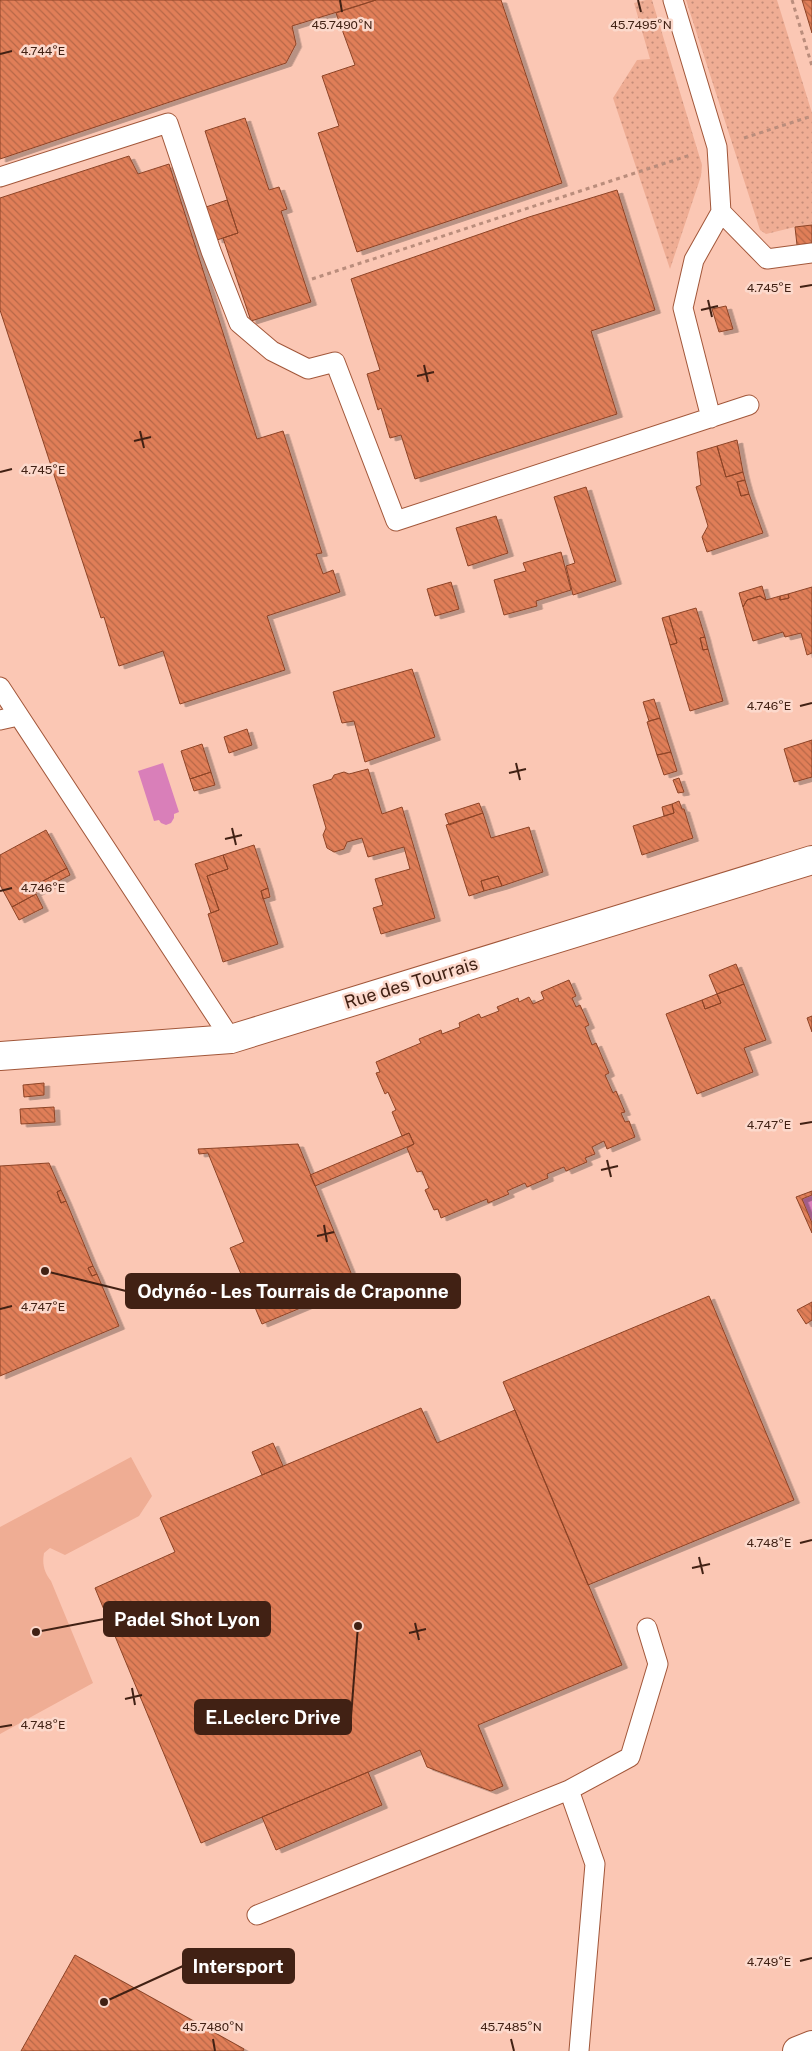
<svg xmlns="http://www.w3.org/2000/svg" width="812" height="2051" viewBox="0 0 812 2051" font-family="'Public Sans',sans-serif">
<defs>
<pattern id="grass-dots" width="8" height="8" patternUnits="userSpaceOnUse" patternTransform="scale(1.25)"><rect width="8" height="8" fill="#efad94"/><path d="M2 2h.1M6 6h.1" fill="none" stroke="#c38c78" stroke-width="1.8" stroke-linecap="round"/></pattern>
<pattern id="building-back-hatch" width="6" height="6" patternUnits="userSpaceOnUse" patternTransform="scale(1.25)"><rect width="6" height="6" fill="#e07e58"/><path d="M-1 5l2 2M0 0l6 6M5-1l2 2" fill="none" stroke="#b76748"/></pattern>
<filter id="shadow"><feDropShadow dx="5.5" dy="3" stdDeviation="0" flood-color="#0004"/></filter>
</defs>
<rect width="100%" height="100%" fill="#fbc7b4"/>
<path fill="url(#grass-dots)" d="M 646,0 L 652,0 L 702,165 L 701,176 L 670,269 L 613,98 L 637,60 L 650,59 L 634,3 Z
M 686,0 L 777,0 L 812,113 L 812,225 L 795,227 L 766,234 L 760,230 Z"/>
<path fill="#efad94" d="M 131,1457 L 152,1496 L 139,1516 L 65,1555 L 50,1548 L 44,1553 C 42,1564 44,1572 51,1581 L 93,1683 L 0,1734 L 0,1527 Z"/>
<path fill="#d97fb9" d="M 163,763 L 179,812 L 174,814 L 174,818 L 171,823 L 166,825 L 161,823 L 159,820 L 154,821 L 138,771 Z
M 812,1195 L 812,1222 L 802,1199 Z"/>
<path fill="url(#building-back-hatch)" stroke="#8d4427" filter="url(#shadow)" d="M 0,0 L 376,0 L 292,26 L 296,44 L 286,63 L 0,159 Z
M 376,0 L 501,0 L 562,183 L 357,252 L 318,133 L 339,126 L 322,76 L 355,65 L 336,13 Z
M 802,0 L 812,0 L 812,33 Z
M 245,118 L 269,190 L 279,187 L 287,209 L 281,211 L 311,302 L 251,321 L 223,238 L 238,233 L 205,131 Z
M 129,156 L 138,174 L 169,164 L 257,439 L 283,431 L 322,553 L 316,554 L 323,574 L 333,570 L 340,592 L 267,616 L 285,670 L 180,704 L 163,651 L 119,666 L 104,617 L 101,618 L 0,310 L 0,198 Z
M 617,190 L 655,310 L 591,331 L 617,414 L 415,479 L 401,435 L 390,438 L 381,408 L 378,410 L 367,374 L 380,370 L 351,279 L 529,217 Z
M 227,200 L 238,233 L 217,240 L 206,207 Z
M 812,225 L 812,243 L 797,245 L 795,227 Z
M 726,306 L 733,329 L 719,332 L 712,309 Z
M 737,440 L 743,472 L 726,477 L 717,446 Z
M 717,446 L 726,477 L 743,472 L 745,480 L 737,482 L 741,496 L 749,494 L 763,533 L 707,552 L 702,537 L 708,526 L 696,487 L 701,485 L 697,452 Z
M 745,480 L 749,494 L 741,496 L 737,482 Z
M 586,487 L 616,581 L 573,595 L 566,566 L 575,563 L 554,497 Z
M 496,516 L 508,553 L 468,566 L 456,528 Z
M 561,552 L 571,590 L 536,601 L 537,606 L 504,615 L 494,580 L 526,571 L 523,563 Z
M 451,582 L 459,609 L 435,616 L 427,589 Z
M 762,586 L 766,600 L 760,596 L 747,600 L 743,607 L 739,593 Z
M 812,587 L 812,653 L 807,655 L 801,633 L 785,637 L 783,632 L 753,641 L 743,607 L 747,600 L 760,596 L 766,600 L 780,596 L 780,600 L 789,598 L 788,594 Z
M 788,594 L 789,598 L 780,600 L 780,596 Z
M 696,608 L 705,637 L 700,638 L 703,650 L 708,649 L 723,701 L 690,711 L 670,645 L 677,643 L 669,616 Z
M 669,616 L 677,643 L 670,645 L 662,618 Z
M 705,637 L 708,649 L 703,650 L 700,638 Z
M 412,669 L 435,737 L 365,762 L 354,721 L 342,723 L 333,692 Z
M 654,699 L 660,718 L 649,721 L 643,702 Z
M 660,718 L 671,752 L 657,755 L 647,722 Z
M 247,729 L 252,745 L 229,753 L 224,737 Z
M 812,740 L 812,777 L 794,782 L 784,749 Z
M 202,744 L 211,772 L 190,779 L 181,751 Z
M 671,752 L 677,771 L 664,775 L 657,755 Z
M 368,769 L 382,814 L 402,807 L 435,918 L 381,934 L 373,908 L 383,905 L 375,879 L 410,869 L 404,847 L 368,857 L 362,838 L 347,842 L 344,849 L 334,852 L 327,848 L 323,835 L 326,828 L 313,785 L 332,779 L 334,775 L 344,772 L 349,774 Z
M 211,772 L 215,785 L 194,791 L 190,779 Z
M 679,778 L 684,792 L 678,793 L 673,780 Z
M 679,801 L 682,809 L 684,809 L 693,838 L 642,855 L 633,826 L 674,813 L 672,804 Z
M 479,803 L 483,813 L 449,825 L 445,814 Z
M 672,804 L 674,813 L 664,816 L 662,807 Z
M 483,813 L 491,838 L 529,827 L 543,872 L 502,886 L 498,876 L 481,881 L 484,891 L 469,896 L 446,825 Z
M 46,830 L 67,868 L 32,887 L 36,894 L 12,907 L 0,885 L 0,855 Z
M 254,845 L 268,888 L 261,891 L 278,944 L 223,962 L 208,914 L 219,910 L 207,876 L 228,869 L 223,855 Z
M 223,855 L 228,869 L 207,876 L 219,910 L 211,913 L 195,864 Z
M 67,868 L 70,875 L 35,893 L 32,887 Z
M 498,876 L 502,886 L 484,891 L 481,881 Z
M 268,888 L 270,897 L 263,899 L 261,891 Z
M 36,894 L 43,908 L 19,920 L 12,907 Z
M 736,964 L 744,984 L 717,994 L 709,975 Z
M 569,980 L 576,996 L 572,998 L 576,1007 L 580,1005 L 589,1025 L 585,1027 L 592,1045 L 596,1043 L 609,1073 L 605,1075 L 613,1093 L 616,1091 L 625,1112 L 621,1113 L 625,1122 L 629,1121 L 635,1137 L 607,1149 L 604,1141 L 592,1147 L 595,1154 L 585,1158 L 587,1162 L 566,1171 L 564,1167 L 547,1174 L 548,1178 L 527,1187 L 525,1183 L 507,1191 L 509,1194 L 488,1203 L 487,1199 L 441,1218 L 438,1209 L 434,1210 L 425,1190 L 429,1188 L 422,1171 L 417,1172 L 407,1148 L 414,1144 L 409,1133 L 402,1136 L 392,1112 L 396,1110 L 388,1092 L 385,1094 L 376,1073 L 380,1072 L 376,1062 L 421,1043 L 419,1039 L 441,1030 L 442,1034 L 460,1027 L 459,1023 L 479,1014 L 481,1018 L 499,1011 L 497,1007 L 518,998 L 519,1002 L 529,997 L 533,1004 L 544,999 L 541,992 Z
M 744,984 L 766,1040 L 744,1048 L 753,1072 L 697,1094 L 666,1014 L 702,1000 L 705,1009 L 721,1003 L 717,994 Z
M 717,994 L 721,1003 L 705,1009 L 702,1000 Z
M 812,1016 L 812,1032 L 807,1018 Z
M 44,1083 L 44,1095 L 24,1097 L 23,1085 Z
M 54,1107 L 55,1122 L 21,1124 L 20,1109 Z
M 409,1133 L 414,1144 L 315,1186 L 310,1175 Z
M 298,1144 L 356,1285 L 262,1324 L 230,1248 L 244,1242 L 208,1153 L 199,1154 L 198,1149 Z
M 49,1163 L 61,1190 L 57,1192 L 61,1203 L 66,1201 L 93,1266 L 88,1268 L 92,1276 L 97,1274 L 119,1326 L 0,1376 L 0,1166 Z
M 61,1190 L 66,1201 L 61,1203 L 57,1192 Z
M 812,1191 L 812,1195 L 802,1199 L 812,1223 L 812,1233 L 796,1197 Z
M 93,1266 L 97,1274 L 92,1276 L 88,1268 Z
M 709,1296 L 794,1500 L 588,1585 L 503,1382 Z
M 812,1302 L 812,1320 L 806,1324 L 797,1310 Z
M 421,1408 L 437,1443 L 515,1410 L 622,1665 L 478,1725 L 503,1786 L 491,1791 L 427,1767 L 420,1750 L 201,1843 L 95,1588 L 175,1552 L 160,1518 Z
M 273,1443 L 283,1466 L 262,1475 L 252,1452 Z
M 368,1772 L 382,1805 L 276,1850 L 262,1817 Z
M 75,1955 L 244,2049 L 243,2051 L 21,2051 Z"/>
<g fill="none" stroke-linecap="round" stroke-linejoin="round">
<g stroke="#a2573a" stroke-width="21">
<path id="lane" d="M 673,0 L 717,147 L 721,212 L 694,260 L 683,308 L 711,418
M 0,177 L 168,123 L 211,251 L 239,323 L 272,351 L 308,369 L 335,362 L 396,521 L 749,405
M 721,212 L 767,259 L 812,253
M 0,687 L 231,1039
M 0,720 L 18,716
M 569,1790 L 630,1757 L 658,1664 L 647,1628
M 257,1915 L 569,1790 L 595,1864 L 579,2051"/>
</g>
<g stroke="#a2573a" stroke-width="30">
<path id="street" d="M 0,1056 L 231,1039 L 812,860
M 797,2051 L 812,2045"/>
</g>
<path stroke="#ba8d7c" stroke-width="3" stroke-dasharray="4 4" stroke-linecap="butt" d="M 792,0 L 812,66
M 744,138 L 812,116
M 312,279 L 690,155"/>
<use href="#lane" stroke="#fff" stroke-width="19"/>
<use href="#street" stroke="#fff" stroke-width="28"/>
</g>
<path fill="none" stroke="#412114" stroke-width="2" d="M 340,0 L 342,12M 638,0 L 641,12M 0,54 L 12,51M 800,287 L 812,285M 708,300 L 712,317M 701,310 L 718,306M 424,365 L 428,382M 417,376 L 434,372M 140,431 L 144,448M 134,441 L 151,437M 0,472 L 12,469M 800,706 L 812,703M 516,763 L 520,780M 509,773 L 526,769M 232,828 L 236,845M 225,839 L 242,835M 0,891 L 12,888M 800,1124 L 812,1122M 607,1160 L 611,1177M 601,1170 L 618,1166M 324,1225 L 327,1242M 317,1236 L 334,1232M 0,1309 L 12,1306M 800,1543 L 812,1540M 699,1557 L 703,1574M 692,1568 L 710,1564M 415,1623 L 419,1640M 409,1633 L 426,1629M 132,1688 L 135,1705M 125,1699 L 142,1695M 0,1727 L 12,1725M 800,1961 L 812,1958M 213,2039 L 215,2051M 511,2039 L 514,2051"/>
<g text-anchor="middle" stroke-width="5" stroke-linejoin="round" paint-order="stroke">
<g font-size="18" fill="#412114" stroke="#fcd9cc">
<text transform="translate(411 983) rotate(-17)" y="6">Rue des Tourrais</text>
</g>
</g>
<g font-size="12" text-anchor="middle" fill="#412114" stroke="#fcd9cc" stroke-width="5" stroke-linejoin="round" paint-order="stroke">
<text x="342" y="29">45.7490°N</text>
<text x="641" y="29">45.7495°N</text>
<text x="43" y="55">4.744°E</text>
<text x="769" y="292">4.745°E</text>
<text x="43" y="474">4.745°E</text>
<text x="769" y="710">4.746°E</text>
<text x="43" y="892">4.746°E</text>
<text x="769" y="1129">4.747°E</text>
<text x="43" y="1311">4.747°E</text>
<text x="769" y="1547">4.748°E</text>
<text x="43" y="1729">4.748°E</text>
<text x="769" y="1966">4.749°E</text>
<text x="213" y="2031">45.7480°N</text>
<text x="511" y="2031">45.7485°N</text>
</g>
<path fill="none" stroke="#412114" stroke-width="2" d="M45 1271L126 1291M36 1632L104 1619M358 1626L351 1717M104 2002L183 1966"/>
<g fill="#412114" stroke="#fcd9cc" stroke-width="2">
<circle cx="45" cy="1271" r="5"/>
<circle cx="36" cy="1632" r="5"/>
<circle cx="358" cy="1626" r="5"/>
<circle cx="104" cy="2002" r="5"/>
</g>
<g fill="#412114" stroke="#412114" stroke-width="2">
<rect x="126" y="1274" width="334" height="34" rx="5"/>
<rect x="104" y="1602" width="166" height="34" rx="5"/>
<rect x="195" y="1700" width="156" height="34" rx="5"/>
<rect x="183" y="1949" width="111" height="34" rx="5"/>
</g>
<g font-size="19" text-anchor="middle" font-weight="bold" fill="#fff">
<text x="293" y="1298">Odynéo - Les Tourrais de Craponne</text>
<text x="187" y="1626">Padel Shot Lyon</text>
<text x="273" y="1724">E.Leclerc Drive</text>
<text x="238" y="1973">Intersport</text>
</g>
</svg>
